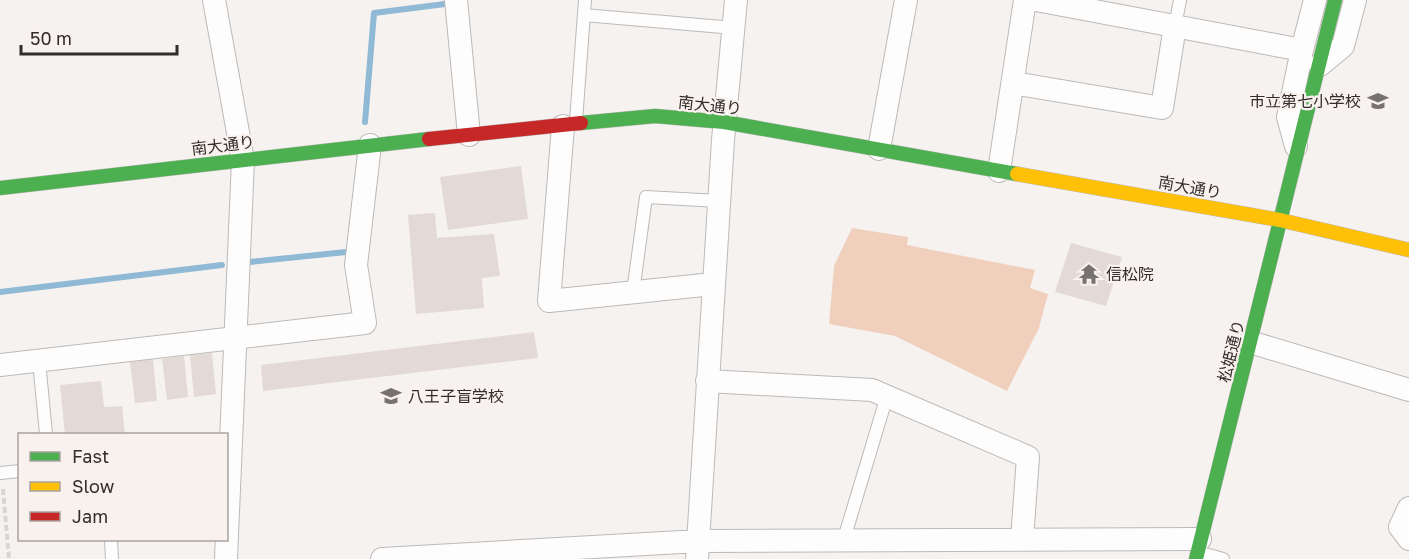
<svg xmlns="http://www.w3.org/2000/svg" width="1409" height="559" viewBox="0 0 1409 559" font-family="'Golos Text','Noto Sans JP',sans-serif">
<rect width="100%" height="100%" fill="#f6f2f0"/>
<path fill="#f0d0bc" d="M 852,228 L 908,237 L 907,245 L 1035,270 L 1030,288 L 1048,294 L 1039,328 L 1007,391 L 895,336 L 829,324 L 834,266 Z"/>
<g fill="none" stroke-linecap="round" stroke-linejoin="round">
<path stroke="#8fb9d4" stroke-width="6" d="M 365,122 L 374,13 L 445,4
M 250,262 L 346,252
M 0,292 L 222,265"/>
</g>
<path fill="#e3dad5" d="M 521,166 L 528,219 L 448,230 L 440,177 Z
M 435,213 L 437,238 L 494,234 L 500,276 L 482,278 L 484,308 L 416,314 L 408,215 Z
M 1071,243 L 1122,257 L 1106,306 L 1055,292 Z
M 534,332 L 538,358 L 263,391 L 261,365 Z
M 212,353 L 216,394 L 194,397 L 190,355 Z
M 184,356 L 188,397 L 167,400 L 162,359 Z
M 153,359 L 157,401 L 135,403 L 130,362 Z
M 101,381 L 104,407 L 122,406 L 125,434 L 65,434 L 60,385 Z"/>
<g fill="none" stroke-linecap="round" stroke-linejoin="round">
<g stroke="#bcb9b7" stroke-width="14">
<path id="lane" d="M 584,15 L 734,28
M 1175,26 L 1180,0
M 576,121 L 585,0
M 633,292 L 646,197 L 719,201
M 39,361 L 46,434
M 0,473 L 20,471
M 111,540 L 112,559
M 843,542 L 887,396
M 1198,552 L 1223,559"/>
</g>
<g stroke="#bcb9b7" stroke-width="24">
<path id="street" d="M 214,0 L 243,160 L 226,559
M 456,0 L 469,135
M 1036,0 L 1302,50
M 1320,65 L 1343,46 L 1355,0
M 1013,83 L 1162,108 L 1175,26
M 563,126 L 549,301 L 713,284
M 1296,146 L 1288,117 L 1302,50 L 1315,0
M 879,149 L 906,0
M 999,171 L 1025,0
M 1250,342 L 1409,390
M 0,365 L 365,323 L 356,265 L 370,145
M 707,381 L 872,390 L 1028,457 L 1022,539
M 1409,508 L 1400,527 L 1409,539
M 382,559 L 699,541 L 1200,539
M 697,559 L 723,140 L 736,0"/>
</g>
<g stroke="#bcb9b7" stroke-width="15">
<path id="fast" d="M 581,123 L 655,116 L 724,122 L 1017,174
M 0,188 L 429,139
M 1196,559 L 1335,0"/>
</g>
<g stroke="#bcb9b7" stroke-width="15">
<path id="slow" d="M 1017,174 L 1280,220 L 1409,250"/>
</g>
<g stroke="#bcb9b7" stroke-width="15">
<path id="jam" d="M 429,139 L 581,123"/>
</g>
<path stroke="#d7d6d6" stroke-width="4" stroke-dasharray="6 3" stroke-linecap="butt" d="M 3,489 L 9,559"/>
<use href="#lane" stroke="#fefdfd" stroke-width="12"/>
<use href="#street" stroke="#fefdfd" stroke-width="22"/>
<use href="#fast" stroke="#4caf50" stroke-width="14"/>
<use href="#slow" stroke="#ffc107" stroke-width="14"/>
<use href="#jam" stroke="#c62828" stroke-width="14"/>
</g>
<defs>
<g id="school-bare" transform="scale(1.62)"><path d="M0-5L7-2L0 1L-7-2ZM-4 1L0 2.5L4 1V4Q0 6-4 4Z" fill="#757270" stroke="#f9f1ed" stroke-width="2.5" paint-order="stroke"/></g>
<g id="temple-bare" transform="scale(1.62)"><path d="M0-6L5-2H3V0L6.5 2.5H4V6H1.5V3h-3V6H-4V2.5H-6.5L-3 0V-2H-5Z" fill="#757270" stroke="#f9f1ed" stroke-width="2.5" paint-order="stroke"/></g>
</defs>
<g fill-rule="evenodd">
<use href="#school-bare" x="1378" y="101"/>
<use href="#temple-bare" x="1089" y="274"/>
<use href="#school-bare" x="391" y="396"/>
</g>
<g text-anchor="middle" stroke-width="4.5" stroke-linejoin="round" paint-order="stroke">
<g font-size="16" fill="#302d2b" stroke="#f9f1ed" text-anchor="start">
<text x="1361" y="107" text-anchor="end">市立第七小学校</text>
<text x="1106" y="280">信松院</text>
<text x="408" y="402">八王子盲学校</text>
</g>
<g font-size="16" fill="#302d2b" stroke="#f9f1ed">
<text transform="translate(710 105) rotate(6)" y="6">南大通り</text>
<text transform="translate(223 145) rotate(-7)" y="6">南大通り</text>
<text transform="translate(1190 187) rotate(10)" y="6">南大通り</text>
<text transform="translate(1231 351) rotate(-76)" y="6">松姫通り</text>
</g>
</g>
<rect x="18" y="433" width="210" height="108" fill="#f9f1ed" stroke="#a9a39f" stroke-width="1.5"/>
<rect x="30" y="452" width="30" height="9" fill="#4caf50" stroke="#a9a39f" stroke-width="1.5"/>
<text x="72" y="463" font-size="18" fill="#302d2b">Fast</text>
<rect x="30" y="482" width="30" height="9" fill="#ffc107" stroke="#a9a39f" stroke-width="1.5"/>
<text x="72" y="493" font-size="18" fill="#302d2b">Slow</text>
<rect x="30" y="512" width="30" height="9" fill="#c62828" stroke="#a9a39f" stroke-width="1.5"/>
<text x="72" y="523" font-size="18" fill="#302d2b">Jam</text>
<path d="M21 45v9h156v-9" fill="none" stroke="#302d2b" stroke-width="3"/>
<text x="30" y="45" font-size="18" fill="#302d2b" stroke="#f9f1ed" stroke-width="4.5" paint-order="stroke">50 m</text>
</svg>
